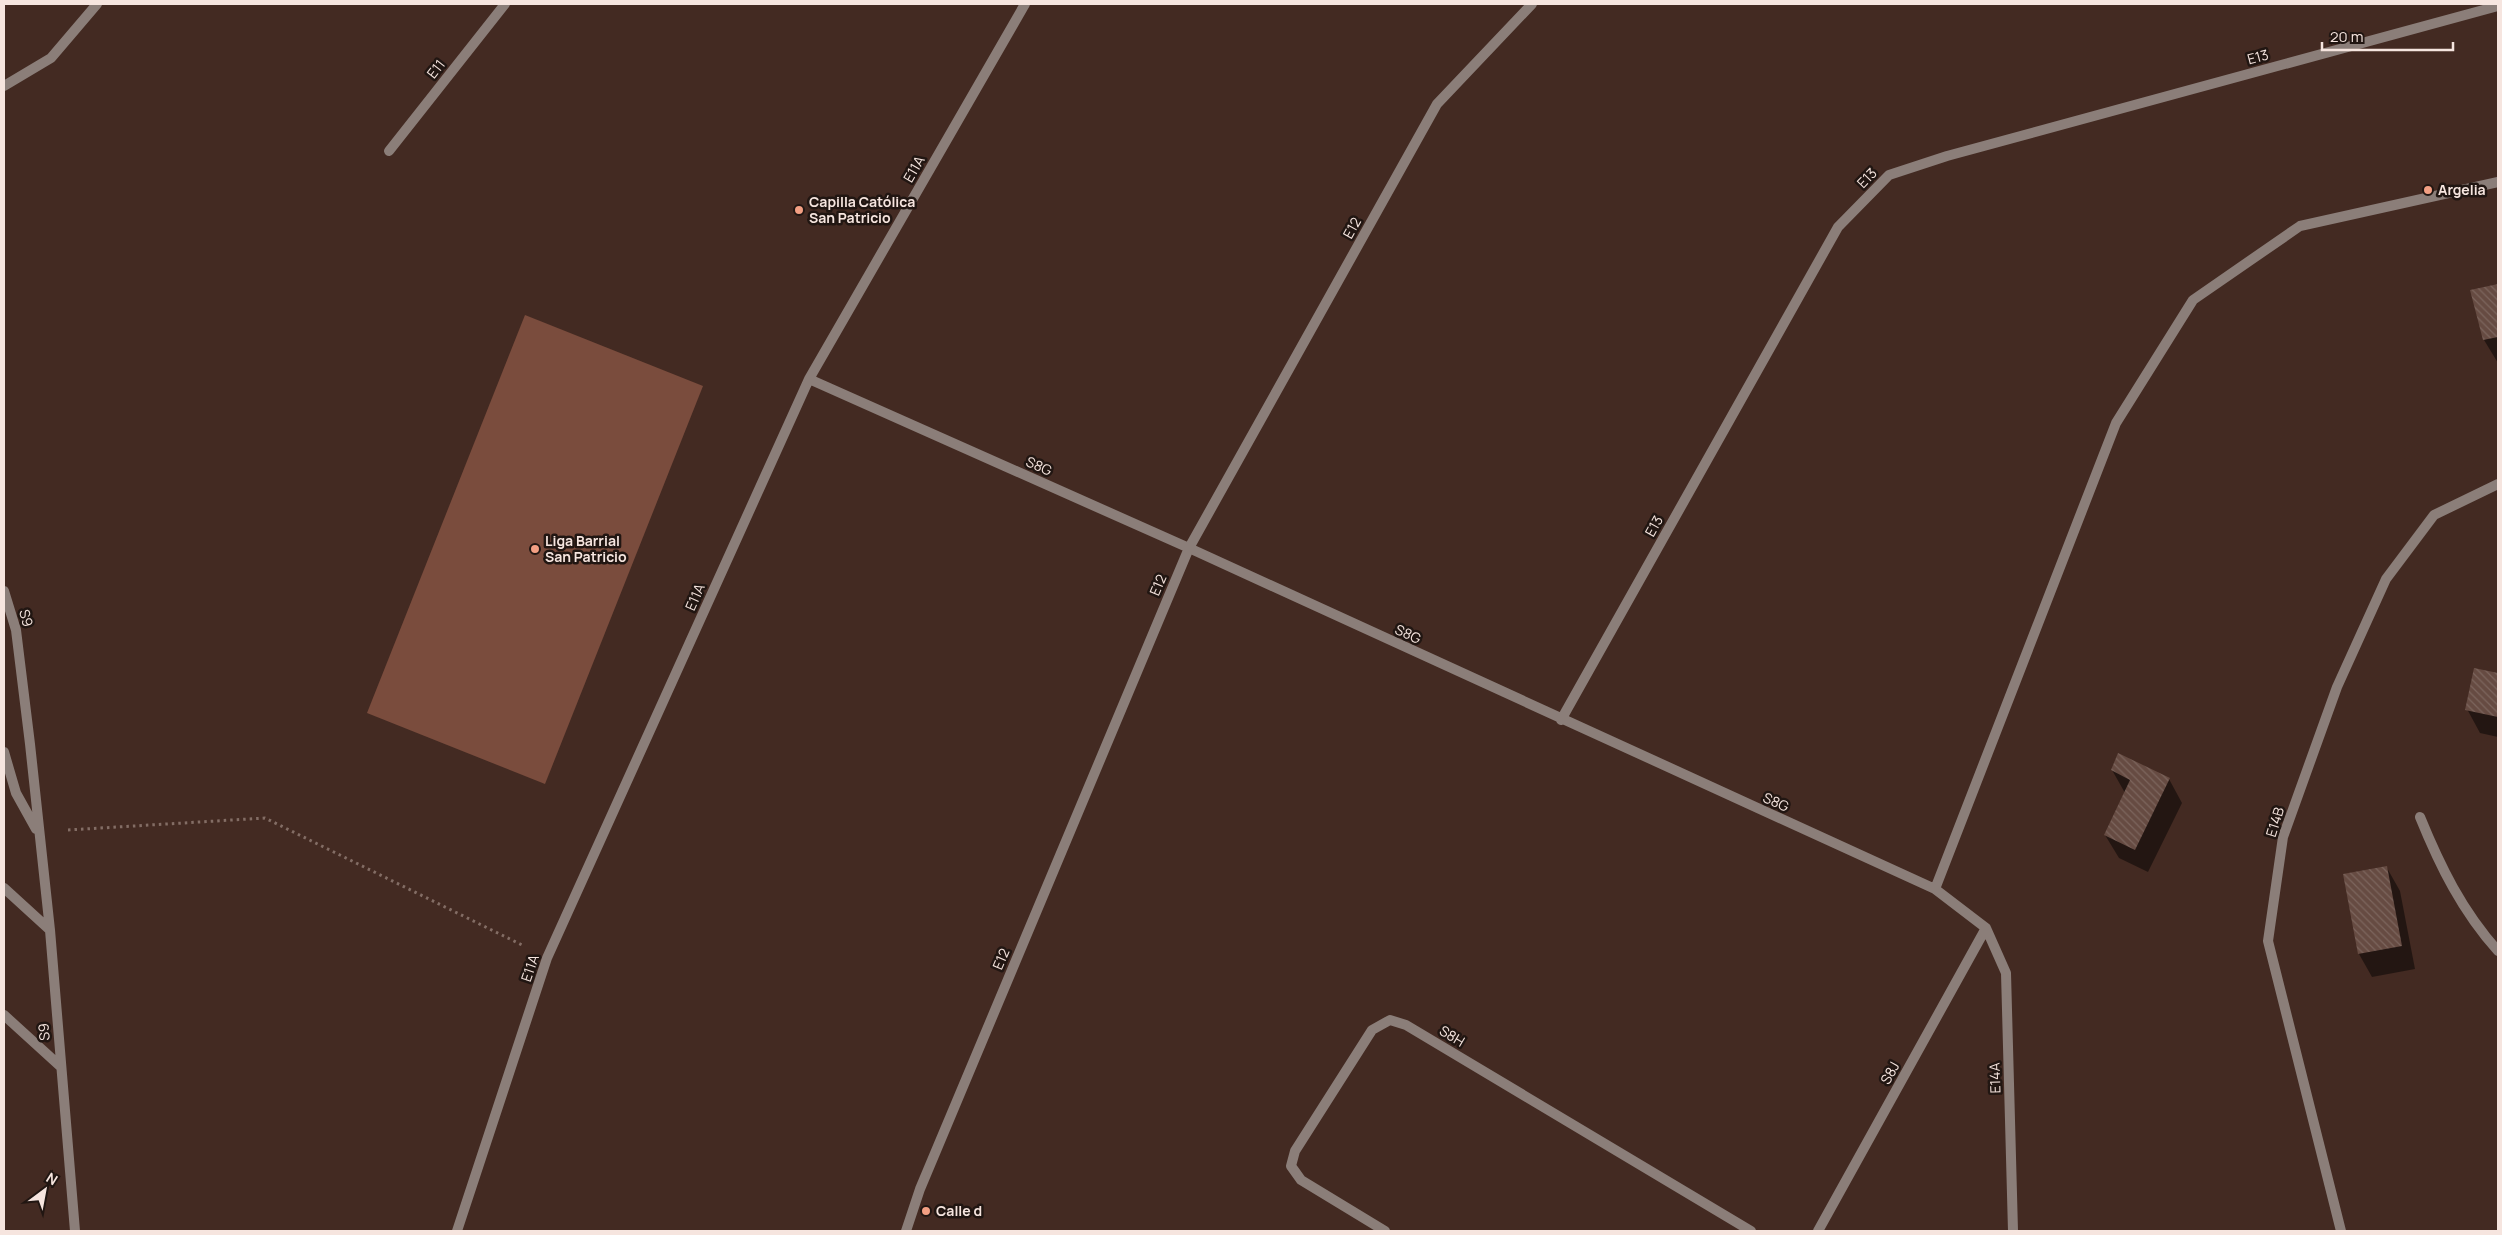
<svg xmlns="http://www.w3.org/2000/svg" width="2502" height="1235" viewBox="0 0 2502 1235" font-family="Manrope,sans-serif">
<defs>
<pattern id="building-back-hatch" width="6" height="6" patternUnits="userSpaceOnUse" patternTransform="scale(1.25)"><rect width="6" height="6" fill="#664b42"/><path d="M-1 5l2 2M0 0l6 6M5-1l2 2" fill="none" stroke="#7c655d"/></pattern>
</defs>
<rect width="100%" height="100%" fill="#432a22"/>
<path fill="#7a4c3d" d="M 525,315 L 703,386 L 545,784 L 367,713 Z"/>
<path fill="#0007" d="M 2498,285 L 2498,363 L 2484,340 L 2472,291 Z
M 2475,669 L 2498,675 L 2498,737 L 2480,733 L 2467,709 Z
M 2112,770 L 2169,779 L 2182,803 L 2148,872 L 2119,858 L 2105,835 L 2125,793 Z
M 2387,868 L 2400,891 L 2415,969 L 2372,977 L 2359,954 Z"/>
<path fill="url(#building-back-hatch)" d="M 2498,284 L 2498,337 L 2483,340 L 2470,290 Z
M 2474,668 L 2498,673 L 2498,717 L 2465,710 Z
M 2118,753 L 2170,778 L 2135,850 L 2104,835 L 2130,780 L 2111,770 Z
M 2387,866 L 2402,946 L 2358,954 L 2343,874 Z"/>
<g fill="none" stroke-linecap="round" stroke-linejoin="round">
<path stroke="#836d65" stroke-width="3" stroke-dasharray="2.5 4" stroke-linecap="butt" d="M 68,830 L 265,818 L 522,945"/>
<path stroke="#8b7e79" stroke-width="10" d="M 4,86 L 51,58 L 97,4
M 389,151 L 505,4
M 809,379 L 1189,548 L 1935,889 L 1986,928 L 2006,973 L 2013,1231
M 4,591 L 16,630 L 30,744 L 50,930 L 75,1231
M 1561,720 L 1838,227 L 1889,175 L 1947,156 L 2498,6
M 4,752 L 16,793 L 36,829
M 2420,817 C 2440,866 2462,911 2498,951
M 4,888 L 50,930
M 1935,889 L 2116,423 L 2193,300 L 2300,226 L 2498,182
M 4,1015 L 60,1066
M 457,1231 L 547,958 L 809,379 L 1025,4
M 906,1231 L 920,1189 L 1189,548 L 1437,104 L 1532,4
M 1385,1231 L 1301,1180 L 1291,1166 L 1295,1151 L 1372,1030 L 1390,1020 L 1406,1025 L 1751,1231
M 1818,1231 L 1986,928
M 2341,1231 L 2268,941 L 2283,837 L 2337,687 L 2386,579 L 2434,515 L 2498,484"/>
</g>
<g fill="#f39f83" stroke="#211612" stroke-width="2">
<circle cx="2428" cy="190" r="5"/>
<circle cx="799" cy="210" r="5"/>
<circle cx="535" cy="549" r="5"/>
<circle cx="926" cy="1211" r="5"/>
</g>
<g text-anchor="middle" stroke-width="5" stroke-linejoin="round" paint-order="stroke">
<g font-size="14" fill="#f6e5df" stroke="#211612">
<text transform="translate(2258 57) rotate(-15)" y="5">E13</text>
<text transform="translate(436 69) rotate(-52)" y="5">E11</text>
<text transform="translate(914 169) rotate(-60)" y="5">E11A</text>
<text transform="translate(1867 178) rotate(-46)" y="5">E13</text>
<text transform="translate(1352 228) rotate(-61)" y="5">E12</text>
<text transform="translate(1039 466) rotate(24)" y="5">S8G</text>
<text transform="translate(1654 526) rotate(-61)" y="5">E13</text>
<text transform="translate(1158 585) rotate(-67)" y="5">E12</text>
<text transform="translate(695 597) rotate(-66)" y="5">E11A</text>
<text transform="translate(26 618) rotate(75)" y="5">S9</text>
<text transform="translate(1408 634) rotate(25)" y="5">S8G</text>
<text transform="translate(1776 802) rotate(24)" y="5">S8G</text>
<text transform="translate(2275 822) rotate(-73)" y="5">E14B</text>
<text transform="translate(1001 959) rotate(-67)" y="5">E12</text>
<text transform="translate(530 968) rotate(-71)" y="5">E11A</text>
<text transform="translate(44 1032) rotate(-95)" y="5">S9</text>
<text transform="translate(1452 1036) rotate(31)" y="5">S8H</text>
<text transform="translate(1890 1073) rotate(-61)" y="5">S8J</text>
<text transform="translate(1995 1078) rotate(-92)" y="5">E14A</text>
</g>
<g font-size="14" font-weight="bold" fill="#f6e5df" stroke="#211612" text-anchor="start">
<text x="2438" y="195">Argelia</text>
<text x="809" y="207">Capilla Católica<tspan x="809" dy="16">San Patricio</tspan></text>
<text x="545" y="546">Liga Barrial<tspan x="545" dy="16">San Patricio</tspan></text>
<text x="936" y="1216">Calle d</text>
</g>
</g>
<rect width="2502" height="1235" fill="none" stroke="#f6e5df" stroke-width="10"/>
<g transform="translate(45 1190) rotate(32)" stroke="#211612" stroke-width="4" paint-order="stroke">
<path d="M0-4L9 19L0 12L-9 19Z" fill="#f6e5df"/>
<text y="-8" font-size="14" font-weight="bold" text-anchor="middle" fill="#f6e5df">N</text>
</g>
<path d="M2322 42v8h131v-8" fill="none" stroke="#f6e5df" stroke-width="2.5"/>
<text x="2330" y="42" font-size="15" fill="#f6e5df" stroke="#211612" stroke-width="4" paint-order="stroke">20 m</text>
</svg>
